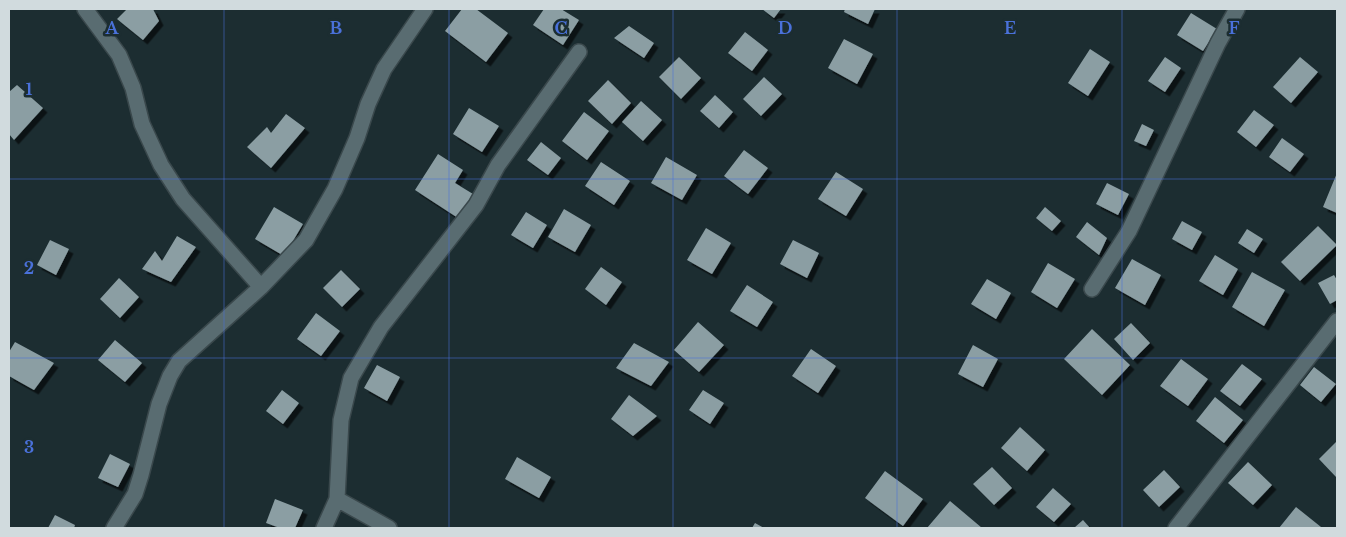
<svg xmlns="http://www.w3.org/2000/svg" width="1346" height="537" viewBox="0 0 1346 537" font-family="'Libre Baskerville',serif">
<defs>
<filter id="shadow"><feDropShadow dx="4.5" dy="4.5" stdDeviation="0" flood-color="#0009"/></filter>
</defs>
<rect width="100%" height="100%" fill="#1c2d31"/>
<path fill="#8b9ea3" filter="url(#shadow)" d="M 127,9 L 153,9 L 159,21 L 143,40 L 117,19 Z
M 462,9 L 476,9 L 508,33 L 486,62 L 445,31 Z
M 544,9 L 561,9 L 579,20 L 563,45 L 533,25 Z
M 762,9 L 781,9 L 774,18 Z
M 845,9 L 875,9 L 868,24 L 844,12 Z
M 1191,13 L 1217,29 L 1203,51 L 1177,35 Z
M 629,26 L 654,43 L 644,58 L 614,38 Z
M 745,32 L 768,50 L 752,71 L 728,53 Z
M 844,39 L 873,54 L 857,84 L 828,68 Z
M 1090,49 L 1110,62 L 1088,96 L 1068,83 Z
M 679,57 L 701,78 L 681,99 L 659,77 Z
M 1165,57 L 1181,68 L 1165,92 L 1148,81 Z
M 1300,57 L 1318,72 L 1291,103 L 1273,87 Z
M 764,77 L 782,94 L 761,116 L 743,99 Z
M 608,80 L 631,103 L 612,124 L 588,101 Z
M 17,85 L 43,108 L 14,140 L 9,134 L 9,92 Z
M 715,95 L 733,112 L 719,128 L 700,111 Z
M 641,101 L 662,120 L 643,141 L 622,122 Z
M 469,108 L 499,126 L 482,152 L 453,134 Z
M 1254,110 L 1274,125 L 1256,147 L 1237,132 Z
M 584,112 L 609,131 L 587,160 L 562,141 Z
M 286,114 L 305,128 L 271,168 L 247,147 L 267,127 L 271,133 Z
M 1142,124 L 1154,130 L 1146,146 L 1134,141 Z
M 1282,138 L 1304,154 L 1290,172 L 1269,157 Z
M 541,142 L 561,158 L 548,175 L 527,160 Z
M 744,150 L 768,168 L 748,194 L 724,176 Z
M 438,154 L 463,170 L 455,183 L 473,194 L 458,218 L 415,190 Z
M 666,157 L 697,175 L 682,200 L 651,183 Z
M 601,162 L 630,181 L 614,205 L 585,186 Z
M 836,172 L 863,189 L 846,216 L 818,199 Z
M 1337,173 L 1337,213 L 1323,207 Z
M 1107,183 L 1129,194 L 1118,215 L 1096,204 Z
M 274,207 L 303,224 L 284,256 L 255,239 Z
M 1045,207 L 1061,221 L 1052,231 L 1036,218 Z
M 564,209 L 591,225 L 575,252 L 548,237 Z
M 526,212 L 547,225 L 533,248 L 511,235 Z
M 1182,221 L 1202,232 L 1192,250 L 1172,239 Z
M 1087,222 L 1107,238 L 1099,255 L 1076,237 Z
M 1318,226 L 1337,245 L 1300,281 L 1281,262 Z
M 706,228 L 731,243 L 712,274 L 687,260 Z
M 1247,229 L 1263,239 L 1254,253 L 1238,243 Z
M 177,236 L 196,247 L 171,282 L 142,269 L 155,251 L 162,261 Z
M 50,240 L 69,249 L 56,275 L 37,265 Z
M 793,240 L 819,253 L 807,278 L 780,264 Z
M 1215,255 L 1238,269 L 1223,295 L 1199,281 Z
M 1132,259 L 1161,275 L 1145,305 L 1115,288 Z
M 1048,263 L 1075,279 L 1057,308 L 1031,292 Z
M 601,267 L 622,282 L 606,305 L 585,289 Z
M 341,270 L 360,289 L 342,307 L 323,288 Z
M 1252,272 L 1285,290 L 1264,326 L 1232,307 Z
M 1334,275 L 1337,280 L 1337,300 L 1330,304 L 1318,283 Z
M 119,278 L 139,297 L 120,318 L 100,299 Z
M 987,279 L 1011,293 L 996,319 L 971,304 Z
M 747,285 L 773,302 L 757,327 L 730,311 Z
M 316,313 L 340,331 L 321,356 L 297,339 Z
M 698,322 L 724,345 L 699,372 L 674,350 Z
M 1131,323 L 1150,343 L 1133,360 L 1114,339 Z
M 1092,329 L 1130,365 L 1102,395 L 1064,359 Z
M 115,340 L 142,363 L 125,382 L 98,360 Z
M 15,342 L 54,363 L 34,390 L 9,376 L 9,352 Z
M 634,343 L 669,362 L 651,386 L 616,368 Z
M 973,345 L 998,359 L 983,387 L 958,374 Z
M 811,349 L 836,366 L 818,393 L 792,376 Z
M 1181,359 L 1208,379 L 1188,406 L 1160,386 Z
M 1242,364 L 1262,379 L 1240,406 L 1220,391 Z
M 377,365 L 400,377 L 387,401 L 364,388 Z
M 1314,367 L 1336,384 L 1321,402 L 1300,385 Z
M 282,390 L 299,403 L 283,424 L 266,411 Z
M 703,390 L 724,403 L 710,424 L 689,410 Z
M 629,395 L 657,416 L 633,436 L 611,419 Z
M 1215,397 L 1243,420 L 1224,443 L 1196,421 Z
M 1020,427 L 1045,450 L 1027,471 L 1001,448 Z
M 1337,441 L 1337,478 L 1319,459 Z
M 110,454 L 130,464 L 118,487 L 98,478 Z
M 517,457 L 551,477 L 539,498 L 505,479 Z
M 1248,462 L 1272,485 L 1253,505 L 1228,483 Z
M 992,467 L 1012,488 L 994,505 L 973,484 Z
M 1164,470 L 1180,487 L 1159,507 L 1143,490 Z
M 885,471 L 923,499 L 903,526 L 865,498 Z
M 1053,488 L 1071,504 L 1054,522 L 1036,507 Z
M 275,499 L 303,510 L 295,528 L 280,528 L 266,523 Z
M 950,501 L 982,528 L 927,528 Z
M 1296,507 L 1321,527 L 1320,528 L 1279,528 Z
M 55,515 L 75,525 L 74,528 L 48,528 Z
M 1083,520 L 1090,528 L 1074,528 Z
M 755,523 L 764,528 L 752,528 Z"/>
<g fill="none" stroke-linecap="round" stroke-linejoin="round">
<g stroke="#3a484c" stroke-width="18">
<path id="minor" d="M 85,9 L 119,55 L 133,88 L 142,124 L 161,165 L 183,199 L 261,287
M 1092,289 L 1129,231 L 1218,43 L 1237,9
M 337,499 L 389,528
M 114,528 L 135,494 L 141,475 L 159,404 L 170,376 L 179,361 L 261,287 L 306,240 L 335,189 L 357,138 L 368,104 L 384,69 L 425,9
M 324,528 L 337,499 L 341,420 L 351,378 L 381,327 L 476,205 L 498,165 L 579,52
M 1176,528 L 1337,321"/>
</g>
<use href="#minor" stroke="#596c71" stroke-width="15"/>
</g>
<path fill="none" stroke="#4a71da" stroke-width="1" stroke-opacity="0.55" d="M 224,9 L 224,528M 449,9 L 449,528M 673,9 L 673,528M 897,9 L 897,528M 1122,9 L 1122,528M 9,179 L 1337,179M 9,358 L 1337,358"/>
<g font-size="16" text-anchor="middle" font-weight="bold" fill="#4a71da" stroke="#1c2d31" stroke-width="5" stroke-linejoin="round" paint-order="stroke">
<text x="112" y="34">A</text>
<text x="336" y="34">B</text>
<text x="561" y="34">C</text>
<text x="785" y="34">D</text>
<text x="1010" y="34">E</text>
<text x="1234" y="34">F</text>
<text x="29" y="95">1</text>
<text x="29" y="274">2</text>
<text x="29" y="453">3</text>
</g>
<rect width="1346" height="537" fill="none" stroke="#d1dbde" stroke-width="20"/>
</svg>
